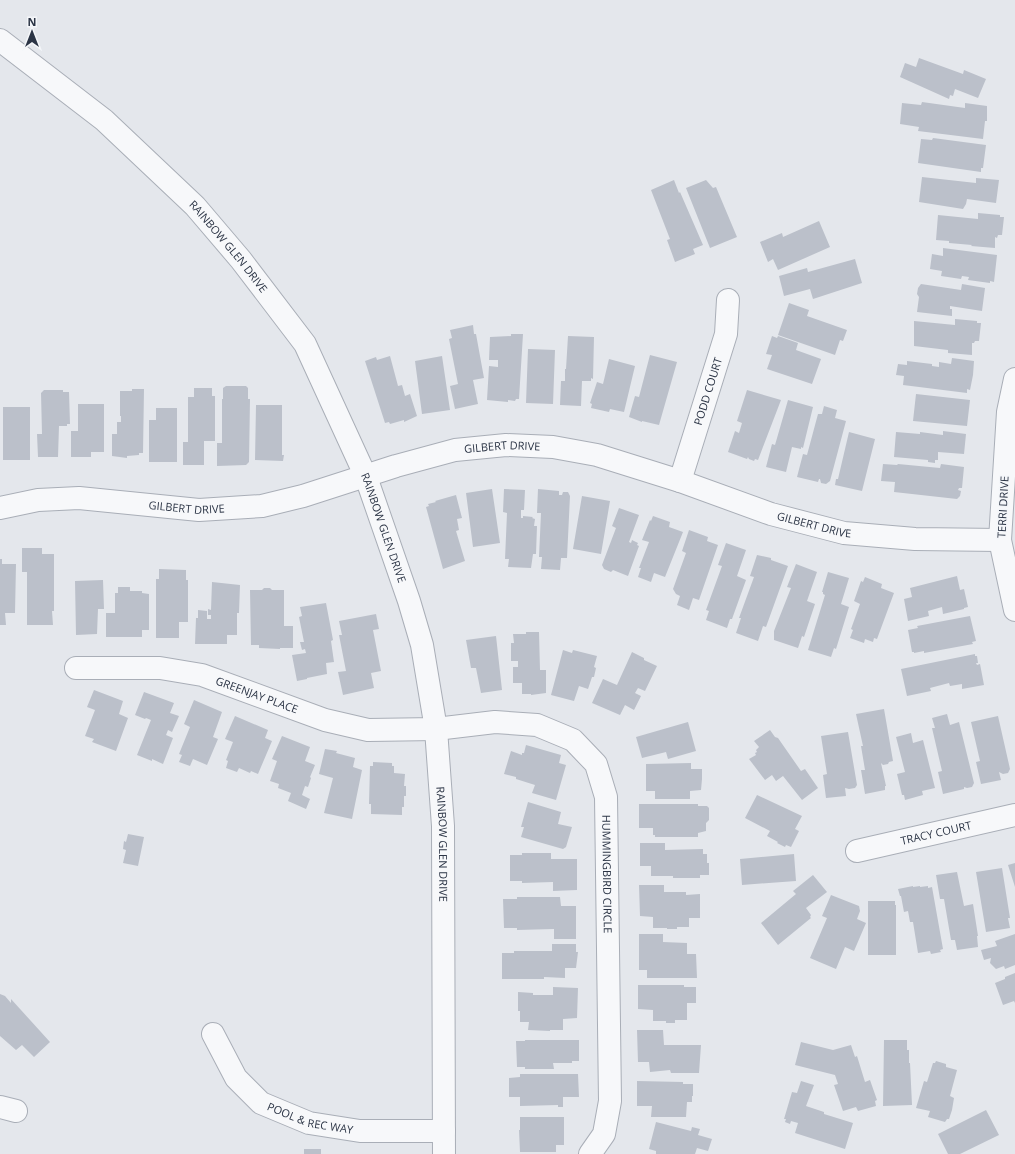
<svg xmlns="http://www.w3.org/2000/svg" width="1015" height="1154" viewBox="0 0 1015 1154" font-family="'Open Sans',sans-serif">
<rect width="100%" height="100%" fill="#e4e7ec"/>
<path fill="#bbc0ca" d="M 919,58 L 963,74 L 964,70 L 986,79 L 978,98 L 955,89 L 953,96 L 950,95 L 949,99 L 900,77 L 905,63 L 916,67 Z
M 922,102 L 965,108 L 965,103 L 987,106 L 987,121 L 985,121 L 983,139 L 918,131 L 919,127 L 900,124 L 902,103 L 921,105 Z
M 933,138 L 986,145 L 983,168 L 981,168 L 981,172 L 918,163 L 921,139 L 932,140 Z
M 922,177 L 976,183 L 976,178 L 999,180 L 996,203 L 967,199 L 966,204 L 963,209 L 919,202 Z
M 674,180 L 679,193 L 680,192 L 703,245 L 693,249 L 695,254 L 675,262 L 667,240 L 670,239 L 651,190 Z
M 706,180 L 713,188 L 716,187 L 737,237 L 710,248 L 686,188 Z
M 978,213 L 1000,215 L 1000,217 L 1004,217 L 1002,235 L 998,235 L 997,238 L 995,237 L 995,248 L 971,246 L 972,245 L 949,243 L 949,241 L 936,240 L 938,215 L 978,219 Z
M 819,221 L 830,247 L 778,270 L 773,259 L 768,262 L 760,242 L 782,233 L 783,237 Z
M 943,248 L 997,255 L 994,282 L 990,281 L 990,283 L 968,280 L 969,277 L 962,276 L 961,279 L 941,276 L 942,271 L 930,269 L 932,254 L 943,256 Z
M 855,259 L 862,283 L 813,299 L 810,289 L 784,296 L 779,276 L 807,268 L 808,272 Z
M 921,284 L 961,290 L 962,284 L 985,288 L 982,311 L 950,306 L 950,309 L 952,309 L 952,316 L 917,312 L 919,297 L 917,294 L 918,288 Z
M 789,303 L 809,310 L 807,316 L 847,330 L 843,341 L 840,340 L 835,355 L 778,335 Z
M 955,319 L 977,321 L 977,323 L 981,323 L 979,341 L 975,341 L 974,343 L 972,343 L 972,355 L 948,353 L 948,350 L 914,346 L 914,321 L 955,325 Z
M 473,325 L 474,334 L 476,334 L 484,378 L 473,380 L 478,404 L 455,409 L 450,386 L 458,384 L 449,339 L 452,338 L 450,330 Z
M 511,334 L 523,334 L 519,399 L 516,399 L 515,401 L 508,400 L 508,402 L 487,400 L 489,366 L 498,367 L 498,360 L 489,360 L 490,337 L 511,336 Z
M 568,336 L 594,337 L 593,379 L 591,378 L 591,381 L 582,381 L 581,406 L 560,405 L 561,381 L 565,381 L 565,369 L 566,369 Z
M 772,336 L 777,338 L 778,336 L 798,343 L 796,350 L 821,359 L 812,384 L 767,369 L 772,355 L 766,354 Z
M 528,349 L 555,350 L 553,404 L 526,403 Z
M 650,355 L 677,362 L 659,425 L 642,421 L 642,422 L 629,417 L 635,396 L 639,397 Z
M 390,356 L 398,386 L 402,385 L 405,396 L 410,394 L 417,416 L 404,422 L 404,420 L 390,424 L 389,422 L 385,423 L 365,361 L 376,357 L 377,360 Z
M 442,356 L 450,410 L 422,414 L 415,361 Z
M 952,358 L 974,361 L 973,375 L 970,390 L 967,389 L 967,393 L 903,385 L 904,376 L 896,375 L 898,364 L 907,365 L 907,361 L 932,364 L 932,366 L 939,367 L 939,362 L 951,364 Z
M 609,359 L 635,366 L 624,412 L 610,409 L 609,412 L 591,408 L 592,404 L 590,403 L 597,382 L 603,384 Z
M 226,386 L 246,386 L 248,388 L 248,399 L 250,399 L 249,462 L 246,465 L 217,466 L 217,443 L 222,443 L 222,399 L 223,399 L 223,388 Z
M 194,388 L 212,388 L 212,396 L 215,396 L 215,441 L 204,441 L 204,465 L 183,465 L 183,442 L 188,442 L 188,397 L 194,397 Z
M 132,389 L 144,389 L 143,453 L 139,453 L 139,455 L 127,456 L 127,458 L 112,456 L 112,434 L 117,434 L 117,422 L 121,422 L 121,416 L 120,416 L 120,391 L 132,391 Z
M 44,390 L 63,390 L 63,392 L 69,392 L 70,424 L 67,424 L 67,426 L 59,426 L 58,457 L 38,457 L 37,434 L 42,434 L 41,393 Z
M 747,390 L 781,400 L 758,460 L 755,459 L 754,461 L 749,459 L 748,457 L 747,459 L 728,452 L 735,431 L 739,433 L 742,423 L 737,421 Z
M 916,394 L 970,400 L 967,426 L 913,421 Z
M 788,400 L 813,407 L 803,448 L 801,447 L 801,449 L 792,447 L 786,472 L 766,467 L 772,444 L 775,445 Z
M 78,404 L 104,404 L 104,452 L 91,452 L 91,457 L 71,457 L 71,431 L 78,431 Z
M 256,405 L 282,405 L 282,455 L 284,455 L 283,461 L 255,460 Z
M 824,406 L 837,410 L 835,418 L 846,421 L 830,481 L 826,484 L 821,483 L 820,479 L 819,479 L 818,482 L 797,477 L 803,454 L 807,455 L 818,414 L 822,414 Z
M 3,407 L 30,407 L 30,460 L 3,460 Z
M 156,408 L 177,408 L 177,462 L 149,462 L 149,420 L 156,420 Z
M 943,431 L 966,434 L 964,454 L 938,452 L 938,460 L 935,460 L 935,463 L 928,462 L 928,460 L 894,457 L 896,432 L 920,434 L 920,432 L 943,435 Z
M 849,432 L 875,439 L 862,491 L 835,485 L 836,479 L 838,479 Z
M 883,464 L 897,465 L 898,464 L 940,468 L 941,464 L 964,467 L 962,488 L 959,488 L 958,490 L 961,491 L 960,496 L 957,499 L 894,492 L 895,482 L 881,481 Z
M 492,489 L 500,543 L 473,547 L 466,493 Z
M 504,489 L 525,490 L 524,510 L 521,510 L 521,518 L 523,518 L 523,516 L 533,517 L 532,518 L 535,519 L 534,526 L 537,526 L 536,554 L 533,554 L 531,568 L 508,567 L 509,559 L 505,559 L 507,513 L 503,512 Z
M 538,489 L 559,491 L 559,495 L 562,495 L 563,492 L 568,492 L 570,496 L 567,558 L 561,558 L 560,570 L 541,569 L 542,557 L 539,557 L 541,513 L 537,513 Z
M 456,495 L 462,518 L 457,519 L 459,530 L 456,531 L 465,561 L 443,569 L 426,507 L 429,506 L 428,504 L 436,502 L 435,501 Z
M 582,496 L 610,501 L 601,554 L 573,549 Z
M 619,508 L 639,515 L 629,542 L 631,543 L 632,540 L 638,543 L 637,545 L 639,546 L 628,576 L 613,570 L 611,572 L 604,569 L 602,565 L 616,528 L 612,526 Z
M 653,516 L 670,522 L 669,527 L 683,532 L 665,577 L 654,573 L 651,582 L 638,577 L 641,568 L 639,568 L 649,542 L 642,540 L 650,520 L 651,521 Z
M 689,530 L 708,537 L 707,541 L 718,545 L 699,600 L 693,598 L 689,610 L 677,605 L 680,596 L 676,594 L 673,589 L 686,553 L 682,551 Z
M 726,543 L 746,550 L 737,576 L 746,580 L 732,619 L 730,619 L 727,628 L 706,620 L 709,611 L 706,610 L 722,566 L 718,565 Z
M 22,548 L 42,548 L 42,554 L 54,554 L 54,611 L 52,611 L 53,625 L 27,625 L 27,572 L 22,572 Z
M 757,555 L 771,558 L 771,560 L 788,566 L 766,627 L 763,626 L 758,641 L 736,633 L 741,618 L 739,618 L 754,577 L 750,576 Z
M 0,559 L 2,559 L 2,564 L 16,564 L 15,613 L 5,613 L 6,625 L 0,625 Z
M 796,564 L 817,572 L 807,601 L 815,604 L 804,637 L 802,636 L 798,648 L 774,640 L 774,631 L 791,588 L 787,587 Z
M 159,569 L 186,570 L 186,580 L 188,580 L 188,622 L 179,622 L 179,638 L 156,638 L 156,579 L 159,579 Z
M 828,572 L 849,578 L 841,604 L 849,607 L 836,649 L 834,648 L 831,657 L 808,650 L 825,595 L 823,594 L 823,592 L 822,592 Z
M 957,576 L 960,590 L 964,589 L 968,607 L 964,608 L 964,609 L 943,614 L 942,607 L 928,611 L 929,616 L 908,621 L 904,599 L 912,597 L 910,588 Z
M 865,577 L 882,584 L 881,588 L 894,593 L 877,639 L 874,638 L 873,642 L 865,639 L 864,643 L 850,638 L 853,630 L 851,629 L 860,604 L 854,601 L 861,581 L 863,582 Z
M 103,580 L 104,609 L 98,609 L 97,634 L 76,635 L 75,581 Z
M 212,582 L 240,585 L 239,613 L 237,613 L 237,635 L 227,635 L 227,644 L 195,644 L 196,618 L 198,618 L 198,610 L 207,611 L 207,619 L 211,619 L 211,615 L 208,615 L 208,609 L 211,610 Z
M 118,587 L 130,587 L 130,591 L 142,591 L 142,593 L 149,594 L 149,630 L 142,630 L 142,637 L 106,637 L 106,613 L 115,613 L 115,593 L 118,593 Z
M 264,588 L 270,588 L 272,590 L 284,590 L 284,626 L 293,626 L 293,648 L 280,648 L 280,649 L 259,648 L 259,645 L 251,645 L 250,590 L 262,590 Z
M 326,603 L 333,640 L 331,641 L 334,662 L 326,663 L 327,674 L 307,678 L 307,679 L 297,681 L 292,655 L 306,653 L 305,649 L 302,650 L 300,642 L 304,642 L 299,617 L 302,616 L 300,607 Z
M 376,614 L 379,629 L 373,630 L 381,671 L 371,673 L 374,688 L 343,695 L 338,672 L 346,671 L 339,635 L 342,635 L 339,621 Z
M 970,616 L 976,641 L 972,642 L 973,644 L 924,653 L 924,651 L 914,653 L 914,652 L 912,652 L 908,630 L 918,628 L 917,626 Z
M 526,632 L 539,632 L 540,670 L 546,670 L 546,693 L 531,695 L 531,694 L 522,694 L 522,683 L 513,683 L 513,667 L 518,667 L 518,661 L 511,661 L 511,643 L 514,643 L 513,634 L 526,634 Z
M 496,636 L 502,690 L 481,693 L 476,668 L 471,668 L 466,640 Z
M 563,650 L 572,653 L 573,650 L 597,656 L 594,667 L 596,668 L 594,677 L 592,677 L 588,689 L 579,686 L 574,701 L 551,695 Z
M 632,652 L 644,658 L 644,660 L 657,666 L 645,691 L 638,688 L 635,693 L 641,696 L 634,710 L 625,705 L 620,715 L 592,703 L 603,679 L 617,685 Z
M 975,654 L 975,656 L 977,656 L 978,663 L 976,663 L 977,665 L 980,664 L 984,685 L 962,689 L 962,684 L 950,686 L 949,683 L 930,688 L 931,691 L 907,696 L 901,669 Z
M 94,690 L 123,701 L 119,714 L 128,718 L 116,751 L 92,742 L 94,739 L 85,736 L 95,710 L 87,707 Z
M 144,692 L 174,703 L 170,713 L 179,716 L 172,732 L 168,730 L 166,735 L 173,738 L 163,764 L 152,759 L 152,761 L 137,755 L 151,720 L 146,718 L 145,719 L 135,715 Z
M 194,700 L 222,712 L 213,737 L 218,739 L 207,765 L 193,759 L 190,766 L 179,762 L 182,755 L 179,754 L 190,727 L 184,724 Z
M 884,709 L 893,761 L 889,762 L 888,764 L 883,765 L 881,763 L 886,786 L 885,786 L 885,790 L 865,794 L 861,770 L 865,770 L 861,746 L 863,746 L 856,714 Z
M 947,714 L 950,725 L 959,722 L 974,783 L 972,787 L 967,788 L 964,787 L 964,789 L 943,794 L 938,772 L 942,771 L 932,728 L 935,728 L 932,718 Z
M 235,716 L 268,730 L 265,738 L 272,741 L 258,774 L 251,771 L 250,773 L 239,768 L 237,772 L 226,768 L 228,761 L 226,760 L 233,742 L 225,739 Z
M 998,716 L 1010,769 L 1008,773 L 1003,774 L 999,772 L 1001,780 L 981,784 L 976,762 L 980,761 L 971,722 Z
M 688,722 L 696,751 L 668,759 L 666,752 L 642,758 L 636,737 Z
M 770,730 L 775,737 L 778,738 L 801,771 L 805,769 L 818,788 L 802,800 L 783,776 L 776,781 L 772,775 L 765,780 L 749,759 L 756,755 L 755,753 L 757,752 L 756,750 L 759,747 L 754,741 Z
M 848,732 L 857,785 L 855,788 L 849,789 L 845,788 L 846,796 L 826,798 L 823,775 L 827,774 L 821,736 Z
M 911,733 L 913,743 L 923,740 L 935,788 L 922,791 L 923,795 L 905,800 L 904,795 L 902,795 L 897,774 L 905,772 L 896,737 Z
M 282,736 L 310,747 L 305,761 L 315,765 L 310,777 L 311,778 L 308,787 L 305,786 L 302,795 L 310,799 L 306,809 L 288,801 L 291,793 L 278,788 L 279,784 L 270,781 L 277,761 L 272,759 Z
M 526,745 L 561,755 L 559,763 L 566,765 L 556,800 L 532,793 L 535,785 L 516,779 L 516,777 L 504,774 L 511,751 L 522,755 L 522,753 L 524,753 Z
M 325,749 L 337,751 L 336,753 L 355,758 L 353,767 L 362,770 L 352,819 L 324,813 L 333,778 L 319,774 Z
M 373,762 L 392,763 L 392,766 L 394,766 L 394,773 L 405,774 L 404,786 L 406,786 L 406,796 L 404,796 L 404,807 L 402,807 L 402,815 L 371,814 L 371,804 L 369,804 L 370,766 L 373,766 Z
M 691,763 L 691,769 L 702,769 L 702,779 L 701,790 L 690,791 L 690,799 L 655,799 L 655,791 L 646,791 L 646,764 Z
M 757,795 L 802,816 L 795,829 L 799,831 L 791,847 L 786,845 L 785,847 L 777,843 L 778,842 L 767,836 L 770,831 L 745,818 Z
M 528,802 L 561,812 L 558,824 L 572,827 L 566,847 L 563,849 L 521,837 L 524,827 L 521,827 Z
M 639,804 L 698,804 L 698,806 L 707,806 L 709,808 L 709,820 L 706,823 L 706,831 L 698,833 L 698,837 L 655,837 L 655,835 L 653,835 L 653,828 L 639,828 Z
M 128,834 L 144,837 L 138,866 L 123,863 L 126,850 L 123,849 L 124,841 L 126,842 Z
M 640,843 L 665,843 L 665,850 L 703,849 L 703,854 L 707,854 L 707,863 L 709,863 L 709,875 L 700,875 L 700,878 L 673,878 L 673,876 L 651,876 L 651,866 L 640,866 Z
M 522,853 L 551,853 L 551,859 L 577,859 L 577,890 L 553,891 L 553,882 L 522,883 L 522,881 L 510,881 L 510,855 L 522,855 Z
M 794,854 L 796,881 L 742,885 L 740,859 Z
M 1015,863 L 1015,887 L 1008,865 Z
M 1002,868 L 1010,918 L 1008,918 L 1010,928 L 986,932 L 976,872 Z
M 957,872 L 964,906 L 973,904 L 978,936 L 977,936 L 978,947 L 957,950 L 955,940 L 951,940 L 944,899 L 940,899 L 936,875 Z
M 813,875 L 827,892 L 806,908 L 811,915 L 810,917 L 811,918 L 778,945 L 761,923 L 796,894 L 793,891 Z
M 639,885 L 664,885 L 664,892 L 686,892 L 686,895 L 700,894 L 700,918 L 689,918 L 689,927 L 677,927 L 677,929 L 667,929 L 667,928 L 653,928 L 653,917 L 640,916 Z
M 913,886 L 913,887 L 920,886 L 920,887 L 928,886 L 928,888 L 932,887 L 943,949 L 940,950 L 941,952 L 931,954 L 930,951 L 918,953 L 913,922 L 910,922 L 908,911 L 904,912 L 901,896 L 900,896 L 898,889 Z
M 831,895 L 859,906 L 860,911 L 857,919 L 866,923 L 854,951 L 845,947 L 836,969 L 810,958 L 827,918 L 822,916 Z
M 517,897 L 560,897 L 561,906 L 576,906 L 576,939 L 554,939 L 554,929 L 517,930 L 517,928 L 504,928 L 503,899 L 517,899 Z
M 868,901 L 895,901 L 895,905 L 896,905 L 896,955 L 868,955 Z
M 639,934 L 663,934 L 663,942 L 687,943 L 687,954 L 696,954 L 697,978 L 647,978 L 647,970 L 639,970 Z
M 1015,934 L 1015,965 L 1005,969 L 1004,966 L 996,969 L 990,963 L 991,958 L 984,960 L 981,950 L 997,946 L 995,941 Z
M 552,944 L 576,944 L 576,952 L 578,952 L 576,968 L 565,968 L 565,978 L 544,977 L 544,979 L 502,979 L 502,953 L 514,953 L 514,951 L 552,951 Z
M 1015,973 L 1015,1003 L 1014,1001 L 1003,1005 L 995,983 L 1005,979 L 1005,977 Z
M 638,985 L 684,985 L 684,987 L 696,987 L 696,1003 L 687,1003 L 687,1020 L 675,1020 L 675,1023 L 666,1023 L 666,1021 L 653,1021 L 653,1010 L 638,1009 Z
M 553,987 L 578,988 L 577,1018 L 563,1019 L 563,1030 L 550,1030 L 550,1031 L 528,1030 L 529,1022 L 520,1022 L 520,1011 L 518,1011 L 518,992 L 533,993 L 533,995 L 553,995 Z
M 0,994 L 5,996 L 11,1003 L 11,999 L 50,1042 L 34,1057 L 22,1045 L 16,1050 L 0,1036 Z
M 637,1030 L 663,1030 L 664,1045 L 701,1045 L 699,1073 L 671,1073 L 670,1070 L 650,1072 L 649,1062 L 638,1062 Z
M 525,1040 L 579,1040 L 579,1061 L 572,1061 L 572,1063 L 553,1063 L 554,1069 L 525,1069 L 525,1067 L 517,1067 L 516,1041 L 525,1041 Z
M 884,1040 L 907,1040 L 907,1050 L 909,1050 L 909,1063 L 910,1063 L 912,1105 L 883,1106 Z
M 801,1042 L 833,1050 L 851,1045 L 855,1057 L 857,1056 L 865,1082 L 870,1080 L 877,1100 L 875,1101 L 876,1106 L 858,1111 L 856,1107 L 843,1111 L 834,1085 L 838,1084 L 835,1075 L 795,1065 Z
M 936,1061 L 946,1064 L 946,1067 L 957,1070 L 950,1096 L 954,1098 L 952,1110 L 949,1119 L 947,1119 L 945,1122 L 928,1117 L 930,1111 L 916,1108 L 924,1081 L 927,1082 L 933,1063 L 935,1063 Z
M 520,1074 L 578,1074 L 579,1097 L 563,1097 L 563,1107 L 558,1107 L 558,1105 L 520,1106 L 520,1097 L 509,1097 L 509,1078 L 520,1077 Z
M 637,1081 L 683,1082 L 683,1084 L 693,1084 L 693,1096 L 692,1096 L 692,1102 L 687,1102 L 686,1117 L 651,1117 L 652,1106 L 637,1106 Z
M 801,1081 L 814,1085 L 806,1106 L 824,1112 L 824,1114 L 853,1123 L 845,1149 L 795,1133 L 798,1123 L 791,1121 L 790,1124 L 785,1122 L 786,1119 L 784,1119 L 792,1092 L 797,1093 Z
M 986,1110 L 999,1135 L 960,1154 L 948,1154 L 938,1134 Z
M 520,1117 L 564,1117 L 564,1145 L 556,1145 L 556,1152 L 520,1152 L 519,1130 L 520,1130 Z
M 656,1122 L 691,1131 L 692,1127 L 700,1129 L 698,1135 L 712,1139 L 708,1151 L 697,1148 L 695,1154 L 656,1154 L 656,1151 L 649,1149 Z
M 304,1149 L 321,1149 L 321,1154 L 304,1154 Z"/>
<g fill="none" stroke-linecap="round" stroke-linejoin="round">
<g stroke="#a9aeb7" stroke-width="24">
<g id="minor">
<path id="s1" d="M 0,40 L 104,120 L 195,206 L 241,260 L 305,344 L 366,477 L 409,601 L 422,645 L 436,729 L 443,826 L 444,1154"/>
<path d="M 1015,379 L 1008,412 L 1000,540 L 1015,610"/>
<path id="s2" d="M 680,481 L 726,334 L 728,300"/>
<path id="s3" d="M 0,508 L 38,500 L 79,498 L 199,510 L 262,506 L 303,496 L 396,466 L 455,450 L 506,445 L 553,447 L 597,455 L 680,481 L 771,514 L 844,533 L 915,539 L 1000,540"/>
<path id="s4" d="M 76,668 L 160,668 L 202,675 L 325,720 L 368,730 L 436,729 L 495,722 L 537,725 L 573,740 L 596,764 L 606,797 L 610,1101 L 604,1134 L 590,1154"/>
<path id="s5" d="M 857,851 L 1015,815"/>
<path id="s6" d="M 213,1034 L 236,1078 L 261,1103 L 309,1123 L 360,1131 L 444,1131"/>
<path d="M 0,1107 L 16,1111"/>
</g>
</g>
<use href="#minor" stroke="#f7f8fa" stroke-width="22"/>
</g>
<g text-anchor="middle" stroke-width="3" stroke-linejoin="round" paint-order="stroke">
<g font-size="11" fill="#2b3445" stroke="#f4f6f9">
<text dy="4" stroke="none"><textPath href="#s1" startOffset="309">RAINBOW GLEN DRIVE</textPath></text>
<text dy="4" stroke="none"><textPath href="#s2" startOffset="94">PODD COURT</textPath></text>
<text dy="4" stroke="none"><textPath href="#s3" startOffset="512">GILBERT DRIVE</textPath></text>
<text dy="4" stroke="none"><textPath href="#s3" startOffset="188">GILBERT DRIVE</textPath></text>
<text transform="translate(1003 507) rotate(-87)" y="4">TERRI DRIVE</text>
<text dy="4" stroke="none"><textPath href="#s3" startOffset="836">GILBERT DRIVE</textPath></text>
<text dy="4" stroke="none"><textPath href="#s1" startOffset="633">RAINBOW GLEN DRIVE</textPath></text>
<text dy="4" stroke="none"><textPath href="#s4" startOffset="185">GREENJAY PLACE</textPath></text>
<text dy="4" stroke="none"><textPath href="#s5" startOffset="81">TRACY COURT</textPath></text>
<text dy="4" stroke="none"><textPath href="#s1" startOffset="957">RAINBOW GLEN DRIVE</textPath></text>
<text dy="4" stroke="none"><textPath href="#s4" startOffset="655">HUMMINGBIRD CIRCLE</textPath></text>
<text dy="4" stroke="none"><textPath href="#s6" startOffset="137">POOL &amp; REC WAY</textPath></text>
</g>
</g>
<g transform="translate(32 32)" stroke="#f4f6f9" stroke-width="3" paint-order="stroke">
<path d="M0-3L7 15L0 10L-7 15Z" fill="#2b3445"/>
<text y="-6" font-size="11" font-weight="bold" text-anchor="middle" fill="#2b3445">N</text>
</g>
</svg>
